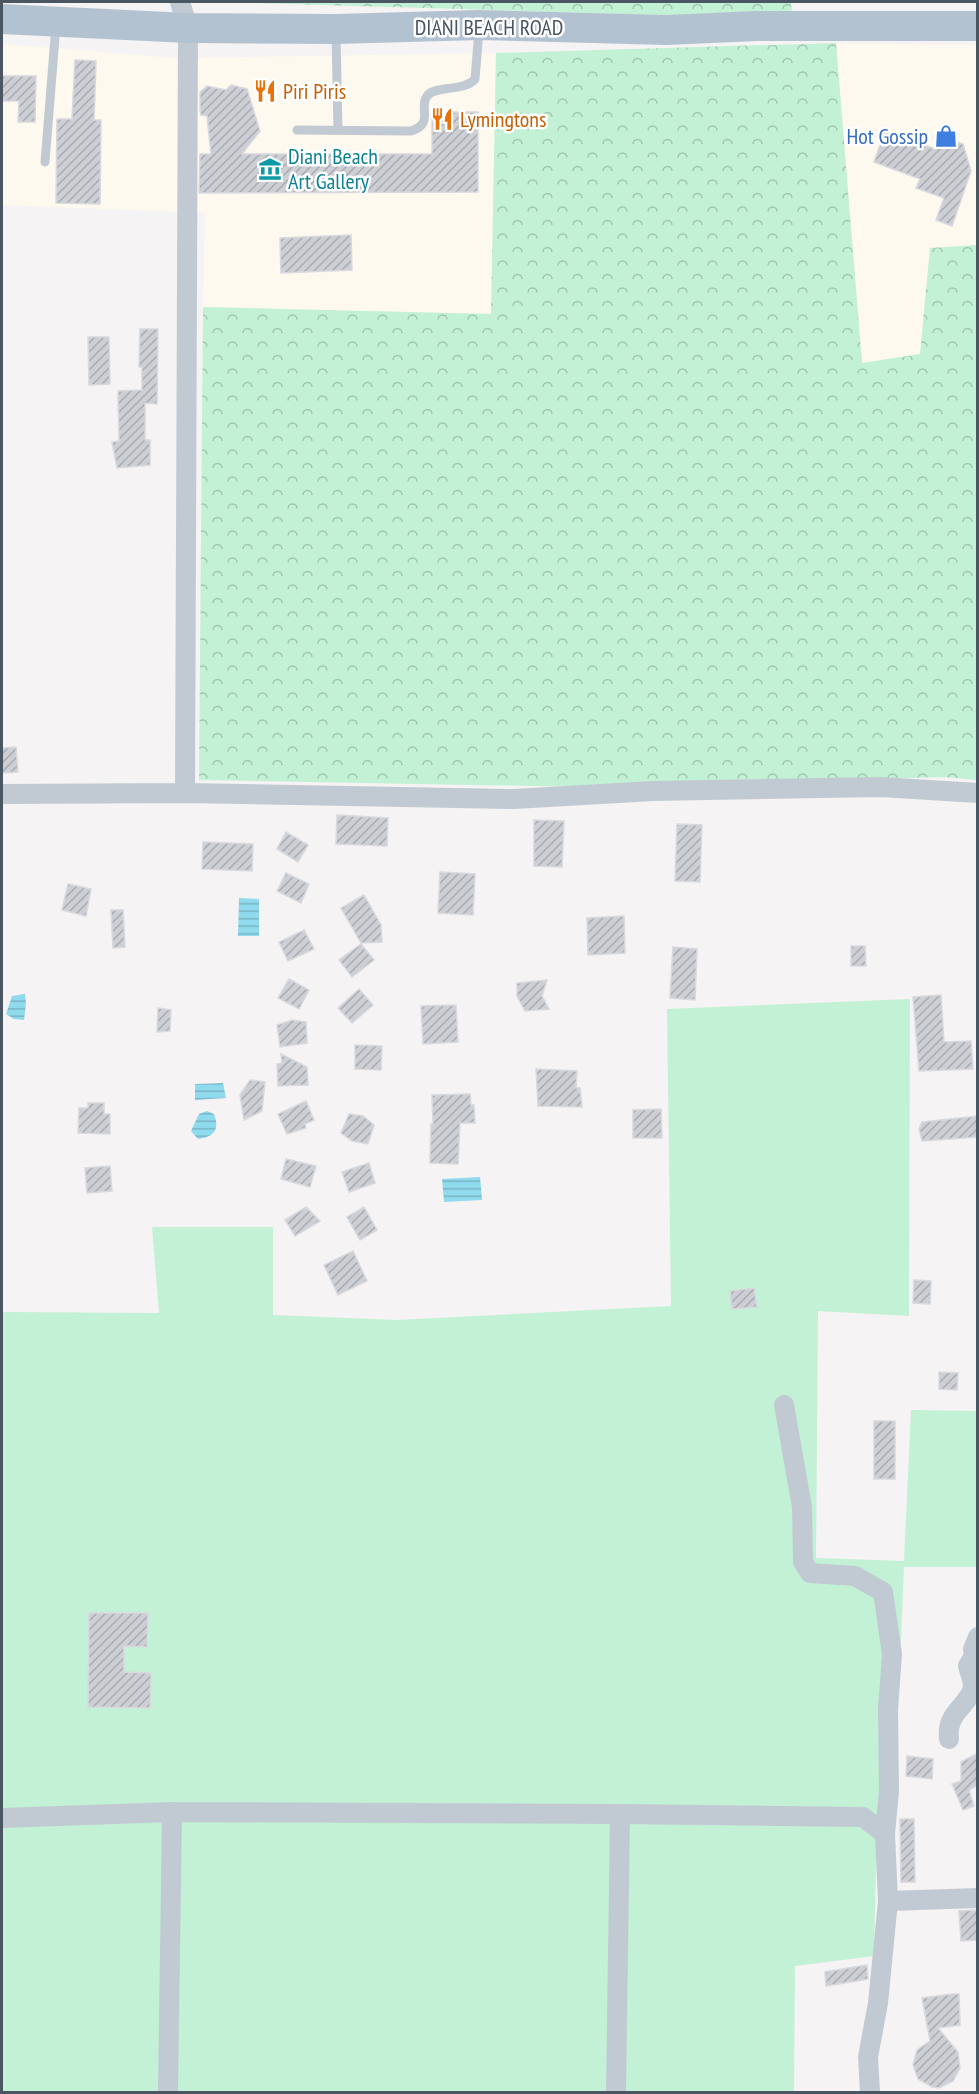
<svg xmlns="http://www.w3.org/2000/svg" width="979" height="2094" viewBox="0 0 979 2094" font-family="'PT Sans Narrow',sans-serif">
<defs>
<pattern id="forest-crowns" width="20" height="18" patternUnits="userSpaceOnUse" patternTransform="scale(1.5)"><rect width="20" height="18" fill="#c3f1d5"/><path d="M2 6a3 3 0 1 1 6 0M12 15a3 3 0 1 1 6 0" fill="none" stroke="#a0c6b0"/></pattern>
<pattern id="water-rules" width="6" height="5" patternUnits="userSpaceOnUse" patternTransform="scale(1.5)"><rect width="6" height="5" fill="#90daee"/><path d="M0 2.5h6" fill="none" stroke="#78b4c4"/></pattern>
<pattern id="building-hatch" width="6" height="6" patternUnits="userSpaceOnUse" patternTransform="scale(1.5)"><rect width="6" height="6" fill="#cdcfd5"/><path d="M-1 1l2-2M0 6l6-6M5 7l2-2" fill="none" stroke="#a8abb0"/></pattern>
</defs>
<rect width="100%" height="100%" fill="#f5f3f3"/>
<path fill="#fdf9ef" d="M 836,43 L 977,45 L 977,245 L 930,248 L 920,354 L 862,363 Z
M 2,44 L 175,58 L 496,53 L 491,314 L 203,307 L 205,213 L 2,205 Z"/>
<path fill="#c3f1d5" d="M 910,999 L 909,1316 L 818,1311 L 816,1558 L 904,1561 L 911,1410 L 977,1411 L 977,1567 L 904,1567 L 894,1802 L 877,1815 L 874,1956 L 795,1966 L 794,2092 L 2,2092 L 2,1312 L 159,1313 L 152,1227 L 273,1227 L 273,1315 L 397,1320 L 671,1306 L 667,1009 Z"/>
<path fill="url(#forest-crowns)" d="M 222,2 L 791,2 L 792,19 Z
M 836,43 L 862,363 L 920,354 L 930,248 L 977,245 L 977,780 L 944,777 L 586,787 L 199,780 L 203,307 L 491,314 L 496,53 Z"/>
<path fill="url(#water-rules)" d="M 239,898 L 259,899 L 259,936 L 238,936 Z
M 25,994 L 26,1003 L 24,1020 L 14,1019 L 6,1014 L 12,996 Z
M 223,1083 L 226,1098 L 195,1100 L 195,1084 Z
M 207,1111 L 214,1114 C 220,1130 214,1137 198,1139 L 191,1131 L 199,1114 Z
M 480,1177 L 482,1200 L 444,1202 L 442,1179 Z"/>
<path fill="url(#building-hatch)" stroke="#d7d9de" stroke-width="1.5" d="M 75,60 L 96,61 L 94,120 L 101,120 L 100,204 L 56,203 L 57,119 L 72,119 Z
M 2,76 L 36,76 L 35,122 L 18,122 L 19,101 L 2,101 Z
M 231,85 L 247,89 L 260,131 L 242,154 L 432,154 L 432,112 L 478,112 L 478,192 L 199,193 L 200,154 L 211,154 L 207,116 L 201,115 L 200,111 L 200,92 L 207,86 L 226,90 Z
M 885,131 L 935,149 L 940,135 L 963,144 L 971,171 L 952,226 L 936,220 L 944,198 L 916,188 L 920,179 L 874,162 Z
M 351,235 L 352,270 L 281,273 L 280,238 Z
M 140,329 L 158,329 L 157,404 L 145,403 L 145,440 L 150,440 L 150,465 L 117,468 L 112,442 L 119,441 L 118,391 L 142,390 L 142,367 L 139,367 Z
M 88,337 L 109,337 L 110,384 L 89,385 Z
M 16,747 L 18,772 L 2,773 L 2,748 Z
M 337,815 L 388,818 L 387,846 L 336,844 Z
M 534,820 L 564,821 L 562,867 L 534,866 Z
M 677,824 L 702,825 L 700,882 L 675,881 Z
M 286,832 L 308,845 L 298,862 L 277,849 Z
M 203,842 L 253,844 L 252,871 L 202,869 Z
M 440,872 L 475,874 L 473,915 L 438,913 Z
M 286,873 L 309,884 L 301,903 L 277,891 Z
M 68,884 L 91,889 L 86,916 L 62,910 Z
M 364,895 L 381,925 L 382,942 L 361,943 L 341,908 Z
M 111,910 L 123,910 L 125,947 L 113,948 Z
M 624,916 L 625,953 L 588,955 L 587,918 Z
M 304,930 L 314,949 L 288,961 L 279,942 Z
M 361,944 L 374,960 L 352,977 L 339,960 Z
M 851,946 L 865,946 L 866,966 L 851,966 Z
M 673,947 L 697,949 L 695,1000 L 670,998 Z
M 289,979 L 309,990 L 299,1009 L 278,998 Z
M 547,980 L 542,996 L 549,1009 L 525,1011 L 517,996 L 517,983 Z
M 359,989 L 373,1005 L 352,1023 L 338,1008 Z
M 941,995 L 944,1042 L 971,1041 L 973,1069 L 919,1071 L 913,997 Z
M 456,1005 L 458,1042 L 423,1044 L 421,1006 Z
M 158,1008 L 171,1010 L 170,1031 L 157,1032 Z
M 292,1020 L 306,1022 L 307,1043 L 280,1047 L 277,1025 Z
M 355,1045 L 382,1046 L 381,1070 L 355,1069 Z
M 281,1054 L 307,1067 L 308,1085 L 278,1086 L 277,1064 L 282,1063 Z
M 536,1069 L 577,1071 L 576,1088 L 580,1088 L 582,1107 L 538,1106 Z
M 250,1080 L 265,1082 L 262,1111 L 244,1120 L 240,1095 Z
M 470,1094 L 471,1105 L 474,1105 L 475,1123 L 460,1123 L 458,1164 L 430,1163 L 431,1124 L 433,1125 L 432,1095 Z
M 306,1101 L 314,1120 L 305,1124 L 306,1128 L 287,1134 L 278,1114 Z
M 88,1103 L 104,1103 L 104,1114 L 110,1114 L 110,1134 L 78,1133 L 79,1108 L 88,1108 Z
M 661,1109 L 662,1138 L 633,1138 L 633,1110 Z
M 349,1114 L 363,1116 L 374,1125 L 368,1144 L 352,1141 L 341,1133 Z
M 978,1116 L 978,1137 L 922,1141 L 919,1129 L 922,1122 Z
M 286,1159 L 316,1166 L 310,1187 L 281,1179 Z
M 369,1163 L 375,1183 L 349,1192 L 342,1172 Z
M 110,1166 L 112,1191 L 87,1193 L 85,1168 Z
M 306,1207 L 320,1221 L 295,1236 L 285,1220 Z
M 364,1207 L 377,1230 L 360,1240 L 347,1217 Z
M 353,1251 L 367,1281 L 338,1295 L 324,1265 Z
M 914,1280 L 931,1281 L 930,1304 L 913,1303 Z
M 754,1288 L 757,1307 L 732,1309 L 730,1291 Z
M 939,1372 L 958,1373 L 957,1390 L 939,1389 Z
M 874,1421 L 895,1421 L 895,1479 L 874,1479 Z
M 89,1613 L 148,1613 L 147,1647 L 124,1646 L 124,1672 L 151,1673 L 150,1708 L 88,1707 Z
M 978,1753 L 978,1785 L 969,1790 L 974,1806 L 963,1810 L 952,1784 L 961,1781 L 961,1762 Z
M 907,1756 L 933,1759 L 932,1779 L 906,1776 Z
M 900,1819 L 914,1819 L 915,1882 L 901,1882 Z
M 978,1910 L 978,1940 L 961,1941 L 959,1911 Z
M 867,1965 L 868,1979 L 826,1986 L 825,1972 Z
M 952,1994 L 959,1994 L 960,2025 L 938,2028 L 958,2052 L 960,2068 L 953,2081 L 939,2088 L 932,2087 L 918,2079 L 913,2065 L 917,2050 L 930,2041 L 922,1998 Z"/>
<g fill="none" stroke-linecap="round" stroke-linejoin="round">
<path stroke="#c1cad2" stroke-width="9" d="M 336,34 L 338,130
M 297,130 L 411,131 C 435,123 418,109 427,96 C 435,85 464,92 475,79 L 479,30
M 45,162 L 56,25"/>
<path stroke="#c1cad2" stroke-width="20" d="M 180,2 L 188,28 L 185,793
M 2,794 L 185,793 L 514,799 L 653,791 L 881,787 L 978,793
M 784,1405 L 802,1507 L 803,1562 L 810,1573 L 855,1576 L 883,1592 L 892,1654 L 888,1709 L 889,1791 L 885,1834 L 888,1901 L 878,2003 L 868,2057 L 870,2092
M 949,1739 C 946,1714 964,1709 972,1691 C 975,1683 970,1674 968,1666 L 974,1656 L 973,1649 L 978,1637
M 620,1814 L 863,1817 L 885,1834
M 2,1818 L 172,1812 L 620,1814 L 616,2092
M 888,1901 L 978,1898
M 168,2092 L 172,1812"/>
<path stroke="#b3c2d1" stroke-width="30" d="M 2,19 L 188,28 L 336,29 L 479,25 L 666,30 L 757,26 L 978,26"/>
</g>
<defs>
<g id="restaurant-bare" transform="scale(1.8)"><path d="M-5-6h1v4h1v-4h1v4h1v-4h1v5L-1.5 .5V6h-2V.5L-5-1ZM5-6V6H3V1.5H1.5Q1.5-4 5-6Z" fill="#e8710a" stroke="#fff" stroke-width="2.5" paint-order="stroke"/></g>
<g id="shop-bare" transform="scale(1.8)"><path d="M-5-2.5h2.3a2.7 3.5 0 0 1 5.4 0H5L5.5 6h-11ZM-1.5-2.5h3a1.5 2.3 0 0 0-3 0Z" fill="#3f7fe0" stroke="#fff" stroke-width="2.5" paint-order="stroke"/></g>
<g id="museum-bare" transform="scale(1.8)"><path d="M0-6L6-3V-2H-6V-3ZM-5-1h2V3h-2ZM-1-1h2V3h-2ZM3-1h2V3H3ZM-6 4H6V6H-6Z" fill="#0f9aa8" stroke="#fff" stroke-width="2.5" paint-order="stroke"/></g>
</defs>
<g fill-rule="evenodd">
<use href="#restaurant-bare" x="265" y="91"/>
<use href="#restaurant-bare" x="442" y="119"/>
<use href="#shop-bare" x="946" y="136"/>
<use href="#museum-bare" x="270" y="169"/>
</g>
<g text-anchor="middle" stroke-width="5" stroke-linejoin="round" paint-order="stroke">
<g font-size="22" fill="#4a5661" stroke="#fff">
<text x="489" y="35">DIANI BEACH ROAD</text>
</g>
<g font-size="22" fill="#c56008" stroke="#fff" text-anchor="start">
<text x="283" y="99">Piri Piris</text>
<text x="460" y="127">Lymingtons</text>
</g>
<g font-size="22" fill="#366cbe" stroke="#fff" text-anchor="end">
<text x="928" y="144">Hot Gossip</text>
</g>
<g font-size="22" fill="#0d838f" stroke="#fff" text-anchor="start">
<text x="288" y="164">Diani Beach<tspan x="288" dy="25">Art Gallery</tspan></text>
</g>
</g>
<rect width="979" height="2094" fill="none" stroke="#4a5661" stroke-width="6"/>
</svg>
